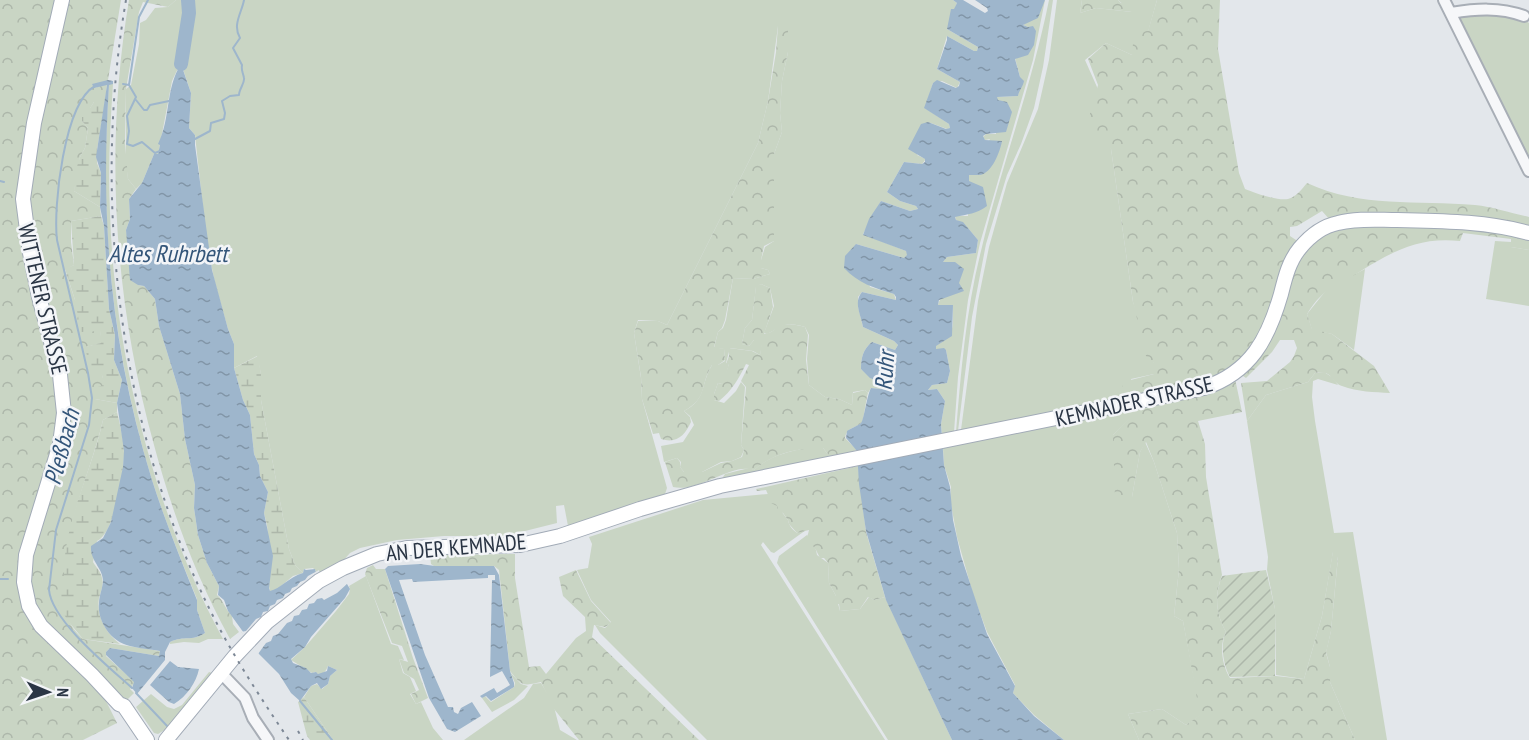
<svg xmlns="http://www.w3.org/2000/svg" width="1529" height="740" viewBox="0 0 1529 740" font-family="'PT Sans Narrow',sans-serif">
<defs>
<pattern id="forest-crowns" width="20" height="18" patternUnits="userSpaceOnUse" patternTransform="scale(1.5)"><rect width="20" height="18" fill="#c9d5c4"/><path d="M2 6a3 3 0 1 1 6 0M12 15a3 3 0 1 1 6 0" fill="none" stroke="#adb7aa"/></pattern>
<pattern id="wetland-marsh" width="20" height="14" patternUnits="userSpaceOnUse" patternTransform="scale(1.5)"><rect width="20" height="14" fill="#c9d5c4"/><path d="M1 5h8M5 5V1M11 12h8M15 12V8" fill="none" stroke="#adb7aa"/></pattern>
<pattern id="garden-furrows" width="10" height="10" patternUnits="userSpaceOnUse" patternTransform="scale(1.5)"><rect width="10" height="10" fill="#c9d5c4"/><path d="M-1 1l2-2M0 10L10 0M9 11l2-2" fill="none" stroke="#adb7aa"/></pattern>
<pattern id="water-ripples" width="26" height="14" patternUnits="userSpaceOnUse" patternTransform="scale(1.5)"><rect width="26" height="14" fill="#9eb6cc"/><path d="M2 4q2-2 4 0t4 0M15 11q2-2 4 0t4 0" fill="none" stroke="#8195a7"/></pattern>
</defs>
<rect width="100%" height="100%" fill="#e3e7eb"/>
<path fill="#c9d5c4" d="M 176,0 L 185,0 L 186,2 L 180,64 L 172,81 L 158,155 L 154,154 L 142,183 L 136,189 L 128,179 L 126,164 L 126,89 L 131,85 L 139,44 L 140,23 L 146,20 L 155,8 L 168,7 Z
M 191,0 L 953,0 L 957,3 L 947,29 L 978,47 L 977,51 L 974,51 L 947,36 L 937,69 L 960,82 L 957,88 L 942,81 L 933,83 L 925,108 L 949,124 L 950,128 L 947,129 L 928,122 L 917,155 L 926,159 L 922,164 L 904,162 L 887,192 L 900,201 L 916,206 L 918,209 L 910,211 L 881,201 L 863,234 L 906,251 L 908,255 L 904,258 L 856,244 L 870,287 L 894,294 L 896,300 L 862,292 L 858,297 L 858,307 L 863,327 L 894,341 L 898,345 L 895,350 L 872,342 C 863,349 861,358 861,369 L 871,378 L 895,388 L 891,390 L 871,388 L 868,393 L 865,390 L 853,392 L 852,405 L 839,399 L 825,397 L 809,385 L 807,359 L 809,335 L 805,327 C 784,321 784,326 767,334 L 764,333 L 774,306 L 770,288 L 761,284 L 756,287 L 752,320 L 745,328 L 742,344 L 749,346 L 754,340 L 763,340 L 760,355 L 753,351 L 730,348 L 726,363 L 729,364 L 724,382 L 722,384 L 718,383 L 714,394 L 714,400 L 724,403 L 736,391 L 741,382 L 745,387 L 741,445 L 744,450 L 741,457 L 732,461 L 721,462 L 702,472 L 684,472 L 680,467 L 681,462 L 677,458 L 664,462 L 661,446 L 683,442 L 694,425 L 690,416 L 684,411 C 707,399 700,385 712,365 L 718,365 L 725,361 L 724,349 L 714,348 L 718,332 L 723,328 L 726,320 L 733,278 L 753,279 L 770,274 L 768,270 L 761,268 L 761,260 L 765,247 L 774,241 L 774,154 L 782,132 L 780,113 L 782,81 L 788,52 L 788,27 L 778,26 L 768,101 L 758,143 L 667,325 L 658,321 L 638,320 L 634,333 L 641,378 L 642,399 L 667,488 L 665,494 L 572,525 L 568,526 L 564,505 L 556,506 L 557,523 L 505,536 L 444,536 L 397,540 L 360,548 L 350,553 L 341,563 L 246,638 L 241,632 L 244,632 L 316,571 L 313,568 L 304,569 L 303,573 L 295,565 L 289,549 L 261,400 L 261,374 L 257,356 L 234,368 L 234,344 L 228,329 L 215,283 L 207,245 L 195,135 L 189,128 L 191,93 L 182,66 L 190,30 L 189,5 Z
M 1045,0 L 1033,60 L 980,243 L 968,300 L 958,377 L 954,432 L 942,435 L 941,424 L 945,401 L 937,389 L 928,390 L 932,385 L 947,383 L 950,371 L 946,350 L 936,349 L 936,345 C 957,335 952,326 953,305 L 938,305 C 941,292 958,289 961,276 L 942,263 L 947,257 L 976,253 L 978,240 L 967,227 L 956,220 L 955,216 L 968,216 L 969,174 L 990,139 L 985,140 L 983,137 L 986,134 L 996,134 L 997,97 L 1018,96 L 1020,77 L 1015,58 L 1021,56 L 1028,27 L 1023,25 L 1031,19 Z
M 1049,0 L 1053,0 L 1043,67 L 1034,108 L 1021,144 L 1007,175 L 986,244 L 972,317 L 958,431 L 956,432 C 961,371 966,310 981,251 C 1001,167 1032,85 1049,0 Z
M 1057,0 L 1082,0 L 1080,13 L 1096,8 L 1132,12 L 1118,0 L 1157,0 L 1148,32 L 1132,55 L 1106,43 L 1085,60 L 1097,87 L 1111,149 L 1133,302 L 1154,363 L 1154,374 L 1131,379 L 1139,410 L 1113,435 L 1132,497 L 1140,452 L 1145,442 L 1154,462 L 1177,533 L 1179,569 L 1174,616 L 1183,621 L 1201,715 L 1186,725 L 1162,709 L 1128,714 L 1139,740 L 1064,740 L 1034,715 L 1013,693 L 1015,685 L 987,632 L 973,594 L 957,537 L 950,499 L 951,487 L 944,465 L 943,449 L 961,430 L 978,301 L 989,247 L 1007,183 L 1038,109 L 1049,60 Z
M 1474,12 L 1523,18 L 1529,23 L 1529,165 L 1458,16 Z
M 109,84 L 113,84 C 110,127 108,169 110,212 C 114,354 155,514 223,639 L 208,639 L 199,643 L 184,642 L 170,644 L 170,642 C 185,635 191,642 205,633 L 197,610 L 197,599 C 181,560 165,521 152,480 C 112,350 99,220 109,84 Z
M 1495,241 L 1511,242 L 1511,247 L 1529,250 L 1529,306 L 1486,299 Z
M 1365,269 L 1354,350 L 1332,334 L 1312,330 L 1307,314 L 1328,288 Z
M 1324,372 L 1332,377 L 1338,385 L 1318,379 L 1313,381 L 1312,397 L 1315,421 L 1334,533 L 1353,532 L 1387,740 L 1355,740 L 1330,682 L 1330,667 L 1326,652 L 1331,631 L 1338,557 L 1333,552 L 1322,616 L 1304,679 L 1276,675 L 1275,609 L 1267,570 L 1268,557 L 1247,421 L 1266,395 L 1308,382 L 1315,373 Z
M 806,448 L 823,448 L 831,458 L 721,480 L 725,474 L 749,468 L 754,470 C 769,456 787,452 806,448 Z
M 768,494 L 788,520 C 789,526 793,530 797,533 L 806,530 L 774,553 L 771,552 L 763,542 L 761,545 L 885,740 L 707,740 L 600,633 L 595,625 L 605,628 L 611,622 L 591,600 L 577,570 L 588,568 L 592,544 L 589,537 L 703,500 Z
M 807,535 L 816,550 L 817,555 L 828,563 L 829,583 L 836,596 L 840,611 L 860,609 L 869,597 L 874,600 L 885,597 L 952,740 L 888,740 L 777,563 L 779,556 Z
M 366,576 L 391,644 L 398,646 L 404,660 L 399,659 L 403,673 L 410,677 L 416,691 L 410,694 L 416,704 L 421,702 L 433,728 L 443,740 L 333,740 L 304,697 L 311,686 L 317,684 L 322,689 L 328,684 L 330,676 L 337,670 L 328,666 C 326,671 324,674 318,674 L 315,672 L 312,673 L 291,660 L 305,647 L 336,611 L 349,594 L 350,589 L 349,586 Z
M 209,672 L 212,673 L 168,728 L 158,734 L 154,733 L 136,707 L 151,694 L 167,707 L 174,709 L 182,705 Z
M 510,672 L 521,684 L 528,686 L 514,700 L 492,712 L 482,698 L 485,696 L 491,702 L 514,687 L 515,683 Z
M 541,683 L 553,703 L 560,730 L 577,740 L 464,740 L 524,698 L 533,684 Z"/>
<path fill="url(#forest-crowns)" d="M 0,0 L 58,0 L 21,182 L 59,382 L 61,418 L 23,598 L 104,697 L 117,723 L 83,740 L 0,740 Z
M 65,0 L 121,0 L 108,80 L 94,88 L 107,84 L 105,102 L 94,102 L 82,121 L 88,128 L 85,148 L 80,157 L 74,191 L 100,207 L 101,216 L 71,221 L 71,242 L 74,265 L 65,270 L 75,300 L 100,330 L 102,343 L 86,347 L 102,375 L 105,385 L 95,399 L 117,403 L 117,412 L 103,420 C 89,480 58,535 66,599 C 66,605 66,615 69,621 C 72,628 78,634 83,639 L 160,651 L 159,656 L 110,648 L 106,652 L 106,656 L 135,682 L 130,689 L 134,693 L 126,701 L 56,635 L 34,604 L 31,590 L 31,556 L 67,427 L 41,291 L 28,208 L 33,149 Z
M 129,0 L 176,0 L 168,7 L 143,2 L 139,12 L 126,89 L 125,142 L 128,179 L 136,189 L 129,199 L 130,219 L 126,230 L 138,285 L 144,286 L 155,299 L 159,326 L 180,394 L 185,439 L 195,485 L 194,508 L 198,535 L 207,563 L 219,586 L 217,595 C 224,601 225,609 232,616 L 233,624 L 239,632 L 230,639 C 196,577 172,512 154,445 C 114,300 104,149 129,0 Z
M 1082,0 L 1118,0 L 1121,3 L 1132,4 L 1132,12 L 1096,8 L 1080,13 Z
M 1157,0 L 1220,0 L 1218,49 L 1239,173 L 1245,189 C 1255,193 1277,201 1288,199 C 1296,197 1302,189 1307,183 C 1361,208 1417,200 1475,205 C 1493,207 1511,213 1529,217 L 1529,229 L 1330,220 L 1322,211 L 1297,226 L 1290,227 L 1290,236 L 1299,242 L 1258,345 L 1233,369 L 1242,412 L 1198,421 L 1205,444 L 1206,477 L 1222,575 C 1214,596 1216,614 1226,632 C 1219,644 1222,666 1230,678 L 1276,676 L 1304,679 L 1322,616 L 1333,551 L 1338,556 L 1331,631 L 1326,653 L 1330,667 L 1330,682 L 1355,740 L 1139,740 L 1128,714 L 1162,709 L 1186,725 L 1200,715 L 1183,621 L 1174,616 L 1179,569 L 1177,533 L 1154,462 L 1146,442 L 1140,452 L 1132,497 L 1124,500 L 1115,499 L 1113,435 L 1138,410 L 1122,398 L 1123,382 L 1154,374 L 1154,363 L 1146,356 L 1133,302 L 1111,149 L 1086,128 L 1098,85 L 1088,59 L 1106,43 L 1132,55 L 1134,32 L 1148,31 Z
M 778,26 L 788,26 L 788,52 L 782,81 L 780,113 L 782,132 L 774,154 L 774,241 L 764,246 L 761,260 L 761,268 L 768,270 L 770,274 L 753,279 L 733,278 L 725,320 L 722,328 L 718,332 L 714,347 L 724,349 L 725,360 L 718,365 L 712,365 C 699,386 709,397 684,411 L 690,417 L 691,422 C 685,435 677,444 661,439 L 659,433 L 653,434 L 642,399 L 641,377 L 634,333 L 638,321 L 658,321 L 667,325 L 758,143 L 768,101 L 776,52 Z
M 1466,225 L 1529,237 L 1529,250 L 1511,247 L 1511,239 L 1463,233 L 1460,241 C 1421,237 1397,249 1364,269 C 1338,286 1325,285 1307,314 L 1312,329 L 1332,334 L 1374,366 L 1390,393 C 1374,392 1358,392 1342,386 C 1329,381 1334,370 1315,373 L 1308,382 L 1266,395 L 1247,421 L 1241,383 L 1267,381 L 1290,362 L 1294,356 L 1297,348 L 1294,340 L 1280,340 L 1272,352 L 1246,378 L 1243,376 L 1244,371 C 1257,357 1270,344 1277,327 C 1296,285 1287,246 1341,226 Z
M 761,284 L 770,288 L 773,307 L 764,334 C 771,333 772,331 778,327 C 787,322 797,325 805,327 L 808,335 L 806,360 L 809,385 L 825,397 L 839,399 L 852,405 L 853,393 L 865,390 L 868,393 C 866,399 864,418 862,422 C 856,429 847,426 845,438 L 857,450 L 831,458 L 823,448 C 798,448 773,453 754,470 C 732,462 699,493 673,487 L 665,462 L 677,458 L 680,462 L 680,467 L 684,472 L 702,472 L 721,463 L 732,461 L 742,457 L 744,450 L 741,445 L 746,387 L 741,381 L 749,365 L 746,364 C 739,378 732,391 719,401 L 714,400 L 714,394 L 718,383 L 722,384 L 729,364 L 726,364 L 729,356 L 729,348 L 752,351 L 760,355 L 762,340 L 754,340 L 749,346 L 742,344 L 745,328 L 752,320 L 756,286 Z
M 858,466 L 866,532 L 885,597 L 874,600 L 868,597 L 860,609 L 840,611 L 839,604 L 836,604 L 834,600 L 836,596 L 829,583 L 828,563 L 824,558 L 820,558 L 816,550 L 807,538 L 809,530 L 797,533 L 789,524 L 788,520 L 783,513 L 777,511 L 777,506 L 767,501 L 769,497 L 766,490 L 757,491 L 756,489 Z
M 515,554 L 515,578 L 529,667 L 540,666 L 546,674 L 576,638 L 586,631 L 585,617 L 563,596 L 559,577 L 576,570 L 591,601 L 611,623 L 605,627 L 594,625 L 592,637 L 699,740 L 579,740 L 554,709 L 541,682 C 522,686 523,687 510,671 L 499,570 L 494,566 L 434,566 L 431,564 L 430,555 Z
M 373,565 L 376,569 L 385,569 L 413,658 L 428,698 L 416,704 L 411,694 L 419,690 L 414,679 L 404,673 L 399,659 L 408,662 L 402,646 L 392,643 L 365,574 L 367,568 Z"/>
<path fill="url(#wetland-marsh)" d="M 94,102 L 105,102 L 97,150 L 97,163 L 101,173 L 100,207 L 74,191 L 75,173 L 80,157 L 85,148 L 88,128 L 82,121 L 82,109 L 90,108 Z
M 101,216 L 104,226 L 109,309 L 115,335 L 114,360 L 122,380 L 117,403 L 95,399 L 94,388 L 104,385 L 102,375 L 91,373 L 85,347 L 101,343 L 100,331 L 81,332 L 75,300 L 65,269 L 74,265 L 71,221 Z
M 258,356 L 261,374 L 261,400 L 289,549 L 295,565 L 303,573 L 293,576 L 275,591 L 270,591 L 268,583 L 271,570 L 267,525 L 264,513 L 268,492 L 260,476 L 259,465 L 254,454 L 250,415 L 243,400 L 234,368 Z
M 117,412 C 120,425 124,440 124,453 C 124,472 115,533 97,541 L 93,562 C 96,567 101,572 102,578 C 104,585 101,591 99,598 C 96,616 106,633 120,644 L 83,639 L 68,621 L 55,599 L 64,589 C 64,573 64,557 67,542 C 75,500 94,461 103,420 Z
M 304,697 L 333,740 L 310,740 L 307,736 L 298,702 Z"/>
<path fill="url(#garden-furrows)" d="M 1266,570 L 1275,609 L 1275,676 L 1230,677 C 1223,665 1220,644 1226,632 C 1216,614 1214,596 1222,576 Z"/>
<path fill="url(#water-ripples)" d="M 953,0 L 963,0 L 985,13 L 988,11 L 987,8 L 975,0 L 1045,0 L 1038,18 L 1023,25 L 1028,27 L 1033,26 L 1036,31 L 1034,45 L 1028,55 L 1015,59 L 1020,77 L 1024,81 C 1023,87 1019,90 1018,96 L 997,97 L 998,100 L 1007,102 L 1012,112 L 1006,132 L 986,134 L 983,136 L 985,140 L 1002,141 C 1000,152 992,173 980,175 C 976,175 973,175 969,175 L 969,181 L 983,187 L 987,206 C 976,214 968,214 955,217 L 956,220 L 963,222 L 978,240 L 976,253 L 947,257 L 943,262 L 955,262 L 964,269 L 959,283 L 964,291 L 939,300 L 938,305 L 953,305 L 952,336 L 936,346 L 936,349 L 944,348 L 946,350 L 950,371 L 947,383 L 932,385 L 928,390 L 937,389 L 945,401 L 941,424 L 944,465 L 950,487 L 953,520 L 961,556 L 987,634 L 1015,686 L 1013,693 L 1034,716 L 1064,740 L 952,740 L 886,600 L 866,531 L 859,484 L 857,451 L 846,438 L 847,431 C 851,428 858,426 861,423 C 864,420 867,395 871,388 L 891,390 L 895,388 L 870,378 L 861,369 C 861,358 863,349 872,342 L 895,350 L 898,345 L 894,341 L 863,327 C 861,315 853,302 862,292 L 896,300 L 896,297 L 894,294 C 874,288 858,283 844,268 L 845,256 L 856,244 L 904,258 L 907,255 L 906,251 L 863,235 L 869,219 L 881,201 L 910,211 L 918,209 L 916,206 L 900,201 L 887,192 L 904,162 L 922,164 L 925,162 L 925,159 L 908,149 L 921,124 L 928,122 L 946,129 L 950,128 L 949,124 L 924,108 L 933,83 L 937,80 L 956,88 L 959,86 L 960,82 L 937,69 L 947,40 L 947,36 L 974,51 L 977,51 L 978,47 L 947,29 L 951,9 L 954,9 L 957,3 Z
M 181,64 L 191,93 L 189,128 L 195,135 L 195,145 L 212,270 L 228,329 L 234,344 L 234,368 L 243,400 L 250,415 L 254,454 L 259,465 L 260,476 L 268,492 L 264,513 L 273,556 L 269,588 L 270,591 C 280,589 289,577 303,573 L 304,569 L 306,570 L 315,569 L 322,598 L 324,600 L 337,593 L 347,584 L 350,589 L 345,598 L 311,637 L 305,647 L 291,659 L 293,663 L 306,668 L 311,673 L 316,672 L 318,674 L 327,671 L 328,666 L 337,670 L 330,676 L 328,684 L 321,689 L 317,683 L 311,686 L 300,701 L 291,693 L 279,674 L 259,654 L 228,611 L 224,600 L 218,595 L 219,586 L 207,563 L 198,535 L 194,508 L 195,485 L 185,439 L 180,394 L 159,326 L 155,299 L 144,286 L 138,285 L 130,280 L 126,230 L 130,219 L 129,199 L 142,183 L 154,154 L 158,154 L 160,145 L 158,144 C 171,118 165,89 181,64 Z
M 108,80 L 113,81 L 113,84 L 109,85 C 100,223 111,347 152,480 C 165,521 181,560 197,600 L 197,610 L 205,633 C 191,642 185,635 170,642 L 165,652 L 165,660 L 137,694 L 132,688 L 134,682 L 106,655 L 106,652 L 110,648 L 159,656 L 160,651 C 139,647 119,649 106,629 C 101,621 98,613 99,603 C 99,595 103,588 103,580 C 102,567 90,561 91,546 L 103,538 L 111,522 L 123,467 L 124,451 L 117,403 L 122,380 L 114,360 L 115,335 L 109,309 L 104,226 L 100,207 L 101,173 L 96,157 L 107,85 L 94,88 L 92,84 Z
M 420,564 L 435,566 L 494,566 L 499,575 L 510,671 L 514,683 L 514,687 L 491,701 L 486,696 L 482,698 L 480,696 L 494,688 L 497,693 L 510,685 L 502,671 L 490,677 L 492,580 L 495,580 L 495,575 L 488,575 L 488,578 L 413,582 L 412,579 L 399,580 L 425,655 L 448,707 L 453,707 L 454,712 L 458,714 L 461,708 L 472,702 L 481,716 L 455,732 L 447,729 L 429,698 L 385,569 L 388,566 Z
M 170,661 L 178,667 L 199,669 C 196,683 187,696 174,704 L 169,702 L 150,685 Z"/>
<path fill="#e3e7eb" d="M 319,570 L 324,594 L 322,598 L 317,599 L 314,603 L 309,604 L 307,609 L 302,610 L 299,615 L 294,616 L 292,621 L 287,623 L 278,634 L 273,636 L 271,641 L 266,643 L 258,654 L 241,632 L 246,631 L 256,619 L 261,617 L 263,612 L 268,611 L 270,606 L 275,604 L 277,600 L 283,598 L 285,594 L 290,592 L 292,588 L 297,586 L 300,582 L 305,580 L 308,576 Z"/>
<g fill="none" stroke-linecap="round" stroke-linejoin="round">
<path stroke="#9eb6cc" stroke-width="2" d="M 123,84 L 129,85 L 139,17 L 148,0
M 129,85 L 136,97 L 127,116 L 129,131 L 127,144 L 133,146 L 142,142 L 155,153 L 160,151
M 95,86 C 64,103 53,207 57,240 L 88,373 L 92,398 L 89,425 L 56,530 L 49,590 C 52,621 109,667 132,688
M 136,100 L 144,110 L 147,110 L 150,105 L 169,101
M 195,139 L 210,131 L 211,123 L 224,119 L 225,113 L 222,101 L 230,96 L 239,95 C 239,89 245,83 244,78 C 243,72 241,71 242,65 L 233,48 L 240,38 C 232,25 242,12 244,0
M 0,181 L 4,182
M 0,579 L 8,579
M 136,693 L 169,728
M 300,701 L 332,740"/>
<path stroke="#9eb6cc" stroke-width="14" d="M 181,64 L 189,13 L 188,0"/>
<g stroke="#a8aeb6" stroke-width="14">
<path id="minor" d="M 1444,0 L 1529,171
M 1451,13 C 1476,9 1499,7 1524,16
M 221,673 L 245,698 L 253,718 L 268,740"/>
</g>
<g stroke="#a2abb7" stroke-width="16">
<path id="major" d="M 62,0 L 34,123 L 23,199 L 30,253 L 39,297 L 60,375 L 64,413 L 60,444 L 26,555 L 24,582 L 29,606 L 41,626 L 92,675 L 119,704 L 124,706 L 147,740
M 166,740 L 235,656 L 267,622 L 319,581 L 343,568 L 377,554 L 407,548 L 520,545 L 560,536 L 640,509 L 720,486 L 1204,388 C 1251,372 1268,339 1281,294 C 1285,278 1289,261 1300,248 C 1310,236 1323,226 1338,223 C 1357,218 1378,220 1397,220 C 1442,221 1485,221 1529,233"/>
</g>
<use href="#minor" stroke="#f6f7f9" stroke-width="10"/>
<use href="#major" stroke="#fff" stroke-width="14"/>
<path stroke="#7c8795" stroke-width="2" stroke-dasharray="3 6" stroke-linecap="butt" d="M 126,0 C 91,202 120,433 213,616 C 235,659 262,700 289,740
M 298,731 L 303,740"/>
</g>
<g text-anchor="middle" stroke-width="5" stroke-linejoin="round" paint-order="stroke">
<g font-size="22" fill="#2a3544" stroke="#f3f5f8">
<text transform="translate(43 299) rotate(77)" y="8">WITTENER STRASSE</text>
<text transform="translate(1134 401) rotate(-13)" y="8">KEMNADER STRASSE</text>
<text transform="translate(456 547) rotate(-5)" y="8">AN DER KEMNADE</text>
</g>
<g font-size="24" font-style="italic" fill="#335579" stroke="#f3f5f8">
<text x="168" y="262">Altes Ruhrbett</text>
<text transform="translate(885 371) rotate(-86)" y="8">Ruhr</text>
<text transform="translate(62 447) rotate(-75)" y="8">Pleßbach</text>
</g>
</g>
<g transform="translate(48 692) rotate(92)" stroke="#f3f5f8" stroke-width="4.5" paint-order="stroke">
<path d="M0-4.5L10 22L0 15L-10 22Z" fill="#2a3544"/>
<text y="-9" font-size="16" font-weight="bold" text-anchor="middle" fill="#2a3544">N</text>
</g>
</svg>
